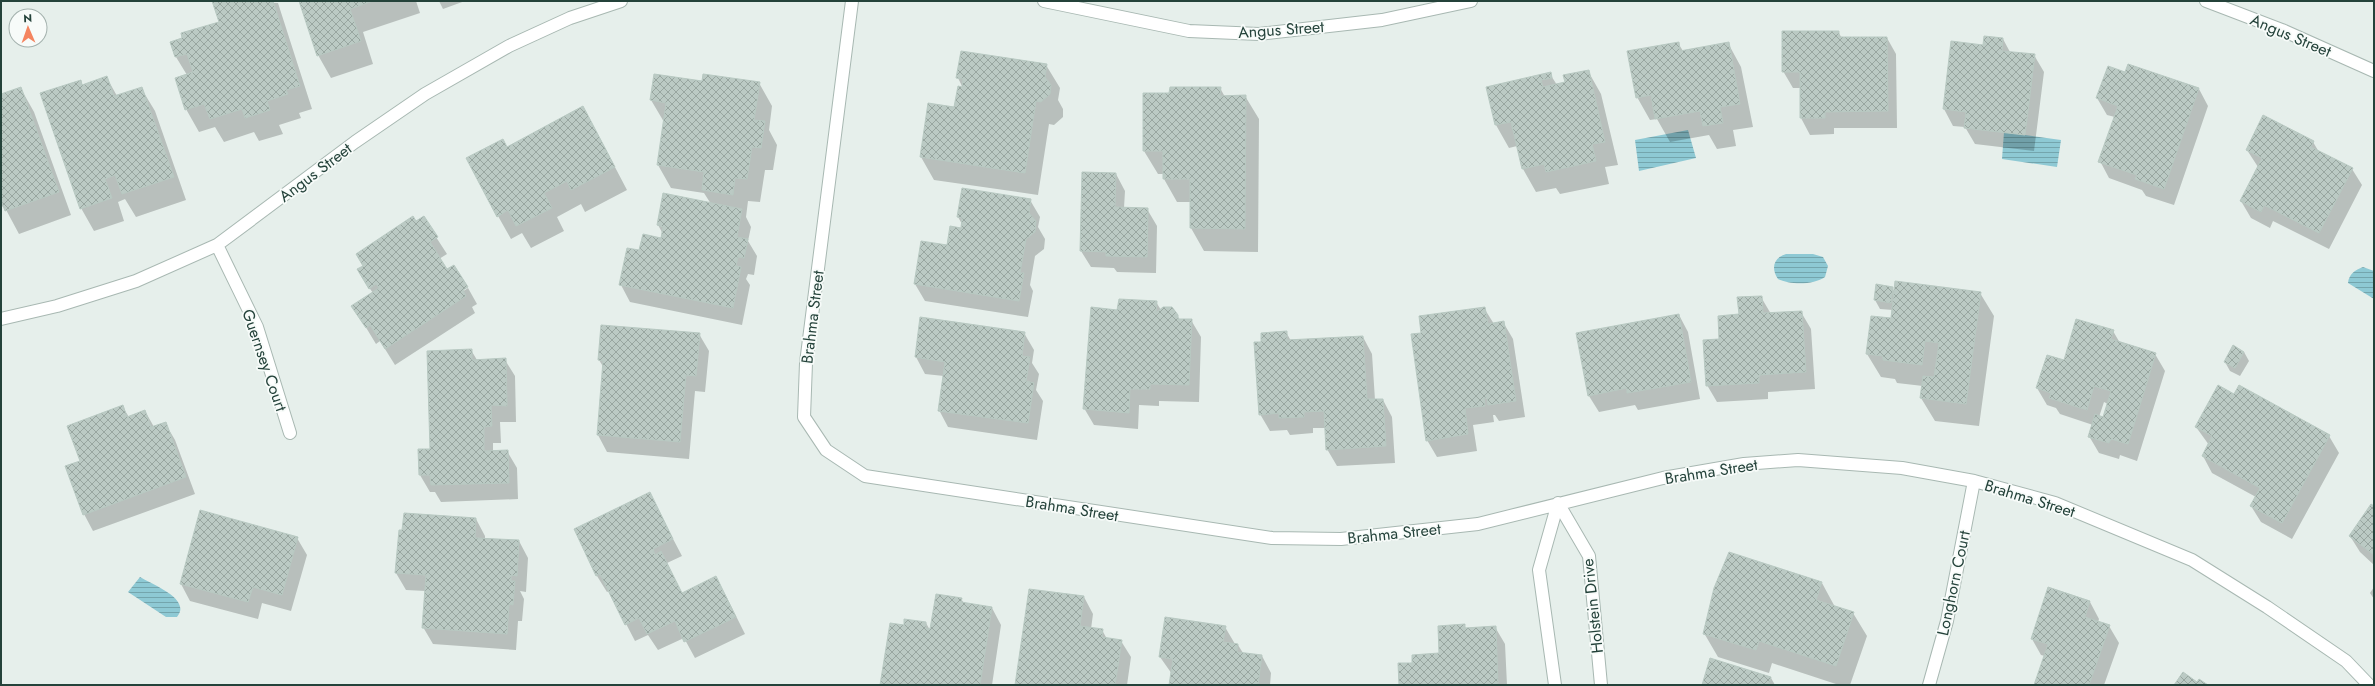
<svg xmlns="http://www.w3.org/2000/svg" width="2375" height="686" viewBox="0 0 2375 686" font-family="Jost,sans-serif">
<defs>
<pattern id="water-rules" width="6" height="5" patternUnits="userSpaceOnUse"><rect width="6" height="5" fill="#8ec9d4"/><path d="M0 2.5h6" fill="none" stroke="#74a5ad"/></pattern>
<pattern id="building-cross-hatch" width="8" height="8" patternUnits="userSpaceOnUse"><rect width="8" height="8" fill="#bbcac4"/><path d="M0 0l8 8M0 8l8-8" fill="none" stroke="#98a6a0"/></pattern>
</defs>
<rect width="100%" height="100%" fill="#e6efeb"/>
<path fill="url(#water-rules)" d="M 1688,130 L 1696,158 L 1639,171 L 1635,140 Z
M 2004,132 L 2061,140 L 2057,167 L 2002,159 Z
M 1786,254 L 1813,254 L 1823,257 L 1828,266 L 1825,277 C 1814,285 1790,285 1778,279 C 1771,269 1773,258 1786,254 Z
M 2363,267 L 2374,271 L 2374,299 L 2348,283 C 2349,274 2355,270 2363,267 Z
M 140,577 C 153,585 192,599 177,617 L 166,617 L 128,592 Z"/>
<path fill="#0003" fill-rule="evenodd" d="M 213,1 L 278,3 L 312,109 L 299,113 L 301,118 L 279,125 L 283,134 L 259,141 L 254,132 L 224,142 L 215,127 L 199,132 L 186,109 L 187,75 L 176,57 L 172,42 L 220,22 Z
M 300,1 L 416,1 L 420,13 L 363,32 L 373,64 L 331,78 L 318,55 Z
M 439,1 L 465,1 L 443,9 Z
M 1838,32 L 1842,38 L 1887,38 L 1896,54 L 1897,128 L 1834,128 L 1834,134 L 1810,135 L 1801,118 L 1801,88 L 1793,88 L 1783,71 Z
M 2003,39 L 2010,52 L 2034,55 L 2044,72 L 2034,151 L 1975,144 L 1965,127 L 1953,126 L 1944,109 L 1952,42 L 1984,46 Z
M 1678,43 L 1683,51 L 1728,43 L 1741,67 L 1753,127 L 1733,130 L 1736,146 L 1717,149 L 1709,135 L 1670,142 L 1657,119 L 1650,120 L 1637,97 Z
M 961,53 L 1046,65 L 1060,88 L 1058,100 L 1063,109 L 1063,117 L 1054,125 L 1049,124 L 1038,195 L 934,180 L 921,157 L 929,104 L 955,108 L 963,88 L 958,78 Z
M 1588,71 L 1601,94 L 1618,165 L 1605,167 L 1609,184 L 1560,194 L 1556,188 L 1536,192 L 1523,169 L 1517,146 L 1509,148 L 1496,125 L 1488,88 L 1550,74 L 1557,85 L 1566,83 Z
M 2126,73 L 2199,89 L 2208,106 L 2174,205 L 2146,196 L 2142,190 L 2109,178 L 2100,161 L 2115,117 L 2107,115 L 2097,98 Z
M 107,78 L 117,96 L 141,88 L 155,111 L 186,200 L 136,217 L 125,199 L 118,202 L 124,221 L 94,231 L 81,208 L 80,81 L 83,86 Z
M 703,82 L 759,83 L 772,106 L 769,130 L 777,145 L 773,170 L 765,170 L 760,202 L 748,201 L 746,217 L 751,227 L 748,241 L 757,256 L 754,275 L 748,274 L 746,279 L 750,285 L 742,325 L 630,302 L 621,285 L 640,252 L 662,239 L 663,234 L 658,225 L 711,204 L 704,193 L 671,188 L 658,165 L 664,122 L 651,100 Z
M 1220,88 L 1225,97 L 1245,96 L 1259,119 L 1258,252 L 1204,251 L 1191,228 L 1191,202 L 1177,202 L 1164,179 L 1164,174 L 1158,174 L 1144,151 L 1144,94 L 1170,94 Z
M 21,89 L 34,112 L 71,215 L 19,234 L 4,206 L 1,207 L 1,95 Z
M 596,131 L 627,190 L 585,212 L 581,204 L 557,217 L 564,231 L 531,248 L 522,233 L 511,239 L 498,216 L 507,148 Z
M 2313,142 L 2319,152 L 2352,169 L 2362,185 L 2329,249 L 2273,221 L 2270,228 L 2251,218 L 2241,201 L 2258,167 L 2247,150 Z
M 1116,174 L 1125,191 L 1124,208 L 1147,209 L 1157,226 L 1156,273 L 1117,272 L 1114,268 L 1091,267 L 1081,251 Z
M 1030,200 L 1040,217 L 1038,227 L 1045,239 L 1044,249 L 1035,256 L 1030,285 L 1033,291 L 1028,317 L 925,301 L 915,284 L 962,229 L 962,224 L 958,217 Z
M 423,217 L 447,254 L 439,259 L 459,294 L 468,288 L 477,304 L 472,307 L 475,313 L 395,365 L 380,341 L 376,344 L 353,306 L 373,293 L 368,286 L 416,222 Z
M 1892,288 L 1895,292 L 1980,293 L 1994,316 L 1979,426 L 1935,421 L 1921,398 L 1923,386 L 1897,383 L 1895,379 L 1881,377 L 1867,354 L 1872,317 L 1891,319 L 1893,310 L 1880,309 L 1875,300 Z
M 1761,297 L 1771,314 L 1801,312 L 1811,329 L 1815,389 L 1768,392 L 1768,399 L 1717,402 L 1707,385 L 1740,315 Z
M 1156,302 L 1161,310 L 1177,315 L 1180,320 L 1191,320 L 1201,337 L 1199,402 L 1159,401 L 1159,406 L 1139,405 L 1138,429 L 1094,425 L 1084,408 L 1118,311 Z
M 1484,308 L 1494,324 L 1503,322 L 1513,339 L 1525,417 L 1499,421 L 1495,415 L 1493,415 L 1494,422 L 1473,425 L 1477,451 L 1437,457 L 1427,440 L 1423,333 Z
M 1679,315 L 1688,332 L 1700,399 L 1638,410 L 1635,405 L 1599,412 L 1589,396 Z
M 2113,331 L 2120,343 L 2155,354 L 2165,371 L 2137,461 L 2120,455 L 2119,459 L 2099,453 L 2089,436 L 2093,425 L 2060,414 L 2056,408 L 2047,405 L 2037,388 L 2065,362 ZM 2104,402 L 2108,404 L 2104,418 L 2099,417 Z
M 1286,332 L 1291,341 L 1363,337 L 1372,354 L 1375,400 L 1383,400 L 1392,417 L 1395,463 L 1337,466 L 1327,449 L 1326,428 L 1313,428 L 1313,433 L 1290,435 L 1287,430 L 1270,431 L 1260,414 L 1263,343 Z
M 1024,333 L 1034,350 L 1032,363 L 1039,374 L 1036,390 L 1043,401 L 1037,440 L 948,427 L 939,410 L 944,376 L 925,374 L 916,357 Z
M 699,334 L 709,351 L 705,392 L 695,391 L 689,459 L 607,452 L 598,435 L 604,368 L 599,360 Z
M 471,350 L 477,360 L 505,360 L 515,376 L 516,422 L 500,422 L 501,443 L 493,443 L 493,452 L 507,451 L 517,468 L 518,499 L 441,502 L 435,492 L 430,492 L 420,475 L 419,450 L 431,450 Z
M 2244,352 L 2249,361 L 2240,376 L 2230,371 L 2225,362 Z
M 2235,395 L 2329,436 L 2339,453 L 2292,539 L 2261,522 L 2251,506 L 2256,497 L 2212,473 L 2203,456 L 2209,445 L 2196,427 Z
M 122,406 L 129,417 L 145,411 L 154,427 L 165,423 L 175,440 L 195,494 L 93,531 L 84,514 L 81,461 Z
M 649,493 L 682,556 L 667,563 L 682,594 L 725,594 L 745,634 L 695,658 L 684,638 L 658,650 L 648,635 L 635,641 L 609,591 L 607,592 L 597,576 L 575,530 Z
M 2374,507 L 2374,565 L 2360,552 L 2350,536 Z
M 476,519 L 485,536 L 485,539 L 519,541 L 528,558 L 526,592 L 520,591 L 524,599 L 522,621 L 518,621 L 516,650 L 433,644 L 423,627 L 426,591 L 406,590 L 396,573 L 400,531 Z
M 297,538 L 307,555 L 291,611 L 262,603 L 258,619 L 190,601 L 181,584 Z
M 1822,583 L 1835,607 L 1853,613 L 1867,636 L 1850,685 L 1839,685 L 1772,663 L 1769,673 L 1718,657 L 1704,633 Z
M 2374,587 L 2374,599 L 2370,593 Z
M 1030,590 L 1084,597 L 1093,614 L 1091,629 L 1102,630 L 1107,639 L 1121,641 L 1131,657 L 1127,685 L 1016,685 Z
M 961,599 L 964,603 L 992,608 L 1001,625 L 992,685 L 881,685 L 904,627 L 926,623 L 931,632 Z
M 2090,602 L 2099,619 L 2098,622 L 2109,626 L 2119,643 L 2104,685 L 2035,685 L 2045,656 L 2041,655 L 2032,639 Z
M 1464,625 L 1466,629 L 1495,627 L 1505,644 L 1507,685 L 1400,685 L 1414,664 L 1440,654 Z
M 1225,627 L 1235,644 L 1238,645 L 1243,653 L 1262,656 L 1271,673 L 1270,685 L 1170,685 L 1172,674 L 1160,657 Z
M 1771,678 L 1775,685 L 1703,685 Z"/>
<path fill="url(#building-cross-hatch)" stroke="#b8c9c2" d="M 212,1 L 273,1 L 300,86 L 286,90 L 288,94 L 267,101 L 270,110 L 245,118 L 242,109 L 210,119 L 204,104 L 185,110 L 175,78 L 193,72 L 187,54 L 175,57 L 170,42 L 182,38 L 181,33 L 219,22 Z
M 299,1 L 373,1 L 350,9 L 361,41 L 317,56 Z
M 1782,31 L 1839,31 L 1839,37 L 1887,37 L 1888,111 L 1825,112 L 1825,118 L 1800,118 L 1800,72 L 1782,72 Z
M 1984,36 L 2003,38 L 2002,51 L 2035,54 L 2025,135 L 1964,128 L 1966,112 L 1943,109 L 1951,41 L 1983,45 Z
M 1679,42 L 1680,51 L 1729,42 L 1740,104 L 1720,107 L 1723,123 L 1703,126 L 1700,111 L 1655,119 L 1651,95 L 1636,98 L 1627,51 Z
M 961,51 L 1047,64 L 1045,77 L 1051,85 L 1050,94 L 1041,102 L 1036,101 L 1025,173 L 920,157 L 928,103 L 954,107 L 958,86 L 962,87 L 963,79 L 956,78 Z
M 2128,64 L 2199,88 L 2164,189 L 2135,179 L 2137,175 L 2098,162 L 2118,106 L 2096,98 L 2108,66 L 2125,72 Z
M 1589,70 L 1605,142 L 1592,144 L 1596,161 L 1546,172 L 1544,164 L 1522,169 L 1511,122 L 1495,125 L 1486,87 L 1551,72 L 1552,78 L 1541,80 L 1543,87 L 1565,82 L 1563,75 Z
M 654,74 L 702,81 L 703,74 L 760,82 L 754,120 L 765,121 L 761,148 L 752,147 L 747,179 L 735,178 L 733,195 L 702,190 L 704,172 L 657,165 L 666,103 L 650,100 Z
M 107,76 L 114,96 L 142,87 L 174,177 L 122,194 L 115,175 L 105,179 L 112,198 L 80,209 L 40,93 L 81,80 L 82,85 Z
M 21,87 L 59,192 L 5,211 L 1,200 L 1,94 Z
M 1170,87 L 1221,87 L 1220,96 L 1246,95 L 1245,229 L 1190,228 L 1190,179 L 1163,179 L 1163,151 L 1143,151 L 1143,93 L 1169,93 Z
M 583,106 L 615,167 L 571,190 L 567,181 L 544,193 L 552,208 L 516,226 L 508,210 L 497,217 L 466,158 L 503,139 L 507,147 Z
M 2263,115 L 2314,141 L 2311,147 L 2353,168 L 2319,233 L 2264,205 L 2261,212 L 2240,201 L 2262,158 L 2246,150 Z
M 1082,172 L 1116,173 L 1115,207 L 1148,208 L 1147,257 L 1106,256 L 1106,252 L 1080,251 Z
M 962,188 L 1031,199 L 1029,213 L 1036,221 L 1035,232 L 1026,239 L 1020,273 L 1024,273 L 1019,301 L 914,284 L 921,241 L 947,245 L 950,226 L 961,228 L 962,218 L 957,217 Z
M 663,193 L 742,209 L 737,237 L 748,239 L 744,258 L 738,257 L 736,266 L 741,267 L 733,308 L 619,285 L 627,248 L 639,250 L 643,234 L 661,238 L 663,227 L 657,225 Z
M 413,216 L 416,221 L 424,216 L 438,237 L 430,242 L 447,269 L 454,265 L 468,287 L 463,290 L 466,296 L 385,349 L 370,325 L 366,328 L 351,306 L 379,288 L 376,284 L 369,289 L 357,269 L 363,266 L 356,254 Z
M 1895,281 L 1981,292 L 1966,404 L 1920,398 L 1923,376 L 1934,377 L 1939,343 L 1925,341 L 1922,365 L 1883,360 L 1883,356 L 1866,354 L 1871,316 L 1891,318 Z
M 1876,284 L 1893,287 L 1891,303 L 1874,300 Z
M 1762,296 L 1763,313 L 1802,311 L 1806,372 L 1759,375 L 1759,383 L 1706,386 L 1703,340 L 1719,339 L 1718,316 L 1739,314 L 1737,297 Z
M 1119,299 L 1157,301 L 1156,313 L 1163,307 L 1172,307 L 1178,315 L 1178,319 L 1192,319 L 1189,385 L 1150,384 L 1150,389 L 1130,389 L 1129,413 L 1083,409 L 1091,307 L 1117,310 Z
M 1485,307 L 1488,324 L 1504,321 L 1516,401 L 1488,405 L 1487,398 L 1484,398 L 1485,406 L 1465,408 L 1468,434 L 1426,441 L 1411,334 L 1421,333 L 1419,316 Z
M 1679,314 L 1691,382 L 1627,393 L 1627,388 L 1588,396 L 1576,333 Z
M 920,317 L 1025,332 L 1022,356 L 1030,357 L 1026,381 L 1034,383 L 1028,423 L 938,411 L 945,362 L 915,357 Z
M 2076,319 L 2114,330 L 2111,339 L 2156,353 L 2128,444 L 2111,439 L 2109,443 L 2088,437 L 2095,414 L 2103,417 L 2111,391 L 2094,386 L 2087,410 L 2049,398 L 2051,393 L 2036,388 L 2047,355 L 2064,360 Z
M 601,325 L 700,333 L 696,376 L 686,375 L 680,442 L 597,435 L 603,361 L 598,360 Z
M 1287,331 L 1287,340 L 1363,336 L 1367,399 L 1383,399 L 1386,446 L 1326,450 L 1324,411 L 1304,412 L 1304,417 L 1279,418 L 1279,413 L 1259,415 L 1254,342 L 1261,342 L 1261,333 Z
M 2233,345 L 2244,352 L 2235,368 L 2224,362 Z
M 472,349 L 472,360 L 506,358 L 507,406 L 491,405 L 492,426 L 484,427 L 484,451 L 508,450 L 509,483 L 431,485 L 430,475 L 419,475 L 418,449 L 430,449 L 427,351 Z
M 2218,385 L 2234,394 L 2239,385 L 2330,435 L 2282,523 L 2250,506 L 2260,488 L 2202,456 L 2212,436 L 2195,427 Z
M 123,405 L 127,417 L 145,410 L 151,427 L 166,422 L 186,477 L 83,515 L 65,466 L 80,461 L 67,426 Z
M 650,492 L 673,539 L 653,549 L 655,555 L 661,551 L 682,593 L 716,576 L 736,617 L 684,642 L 675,621 L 647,634 L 639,618 L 625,625 L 600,574 L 596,576 L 574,529 Z
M 2371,504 L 2374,506 L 2374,555 L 2349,536 Z
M 200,510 L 298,537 L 282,595 L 253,587 L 248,602 L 180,584 Z
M 404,513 L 476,518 L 475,538 L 519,540 L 517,576 L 511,575 L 511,581 L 515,581 L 513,605 L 509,604 L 507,634 L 422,628 L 426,575 L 395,573 L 399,530 L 402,530 Z
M 1729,552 L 1822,582 L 1816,600 L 1854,612 L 1836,666 L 1759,641 L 1756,650 L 1703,634 L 1714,588 Z
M 2048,587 L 2090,601 L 2085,617 L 2110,625 L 2089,685 L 2034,685 L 2048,644 L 2031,639 Z
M 1029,589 L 1084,596 L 1080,626 L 1103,629 L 1102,637 L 1122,640 L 1115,685 L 1015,685 Z
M 936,594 L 962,598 L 961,602 L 992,607 L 980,685 L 880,685 L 890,623 L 904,625 L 904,619 L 926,622 L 926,628 L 930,629 Z
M 1165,617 L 1226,626 L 1223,642 L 1238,644 L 1237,652 L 1262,655 L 1258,685 L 1169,685 L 1173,659 L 1159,657 Z
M 1465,624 L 1465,628 L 1496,626 L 1498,685 L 1399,685 L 1398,663 L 1412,663 L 1412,655 L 1439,653 L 1438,626 Z
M 1710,658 L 1771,677 L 1769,685 L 1702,685 Z
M 2183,672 L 2197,682 L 2199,679 L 2208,685 L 2174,685 Z"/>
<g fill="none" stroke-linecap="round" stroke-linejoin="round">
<g stroke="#a8b8b2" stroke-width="14">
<path id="street" d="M 852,1 L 806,363 L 804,417 L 826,450 L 865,476 L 1272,538 L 1341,539 L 1478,524 L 1663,478 L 1744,464 L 1798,460 L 1902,468 L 1974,481 L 2055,503 L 2192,560 L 2267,607 L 2346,661 L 2369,685
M 1044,1 L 1189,31 L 1259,34 L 1382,20 L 1471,1
M 2206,1 L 2282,30 L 2374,71
M 217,245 L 257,327 L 290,433
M 1,319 L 57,306 L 136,281 L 217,245 L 355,142 L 425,94 L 509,46 L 570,18 L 621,1
M 1555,685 L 1539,570 L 1558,503 L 1589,556 L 1601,685
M 1929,685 L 1947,621 L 1974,481"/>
</g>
<use href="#street" stroke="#fff" stroke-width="12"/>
</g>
<g text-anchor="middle" stroke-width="3.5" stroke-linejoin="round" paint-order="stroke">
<g font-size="16" fill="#24423a" stroke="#f7fbf9">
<text transform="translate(1281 29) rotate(-4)" y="6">Angus Street</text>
<text transform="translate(2291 35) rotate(23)" y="6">Angus Street</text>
<text transform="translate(315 172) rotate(-37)" y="6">Angus Street</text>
<text transform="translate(812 317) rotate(-83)" y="6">Brahma Street</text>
<text transform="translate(265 360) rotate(71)" y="6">Guernsey Court</text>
<text transform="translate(1711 471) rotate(-9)" y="6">Brahma Street</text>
<text transform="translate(2030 498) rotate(17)" y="6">Brahma Street</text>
<text transform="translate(1072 508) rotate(9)" y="6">Brahma Street</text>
<text transform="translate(1394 533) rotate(-6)" y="6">Brahma Street</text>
<text transform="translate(1953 583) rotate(-78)" y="6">Longhorn Court</text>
<text transform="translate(1592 606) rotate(-96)" y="6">Holstein Drive</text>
</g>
</g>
<rect width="2375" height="686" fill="none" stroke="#24423a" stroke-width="4"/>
<g transform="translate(28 28) rotate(358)"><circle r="19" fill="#f7fbf9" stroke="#a3b1ad"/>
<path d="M0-3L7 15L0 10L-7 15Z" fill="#f4845f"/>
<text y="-6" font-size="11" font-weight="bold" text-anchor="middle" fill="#24423a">N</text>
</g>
</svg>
